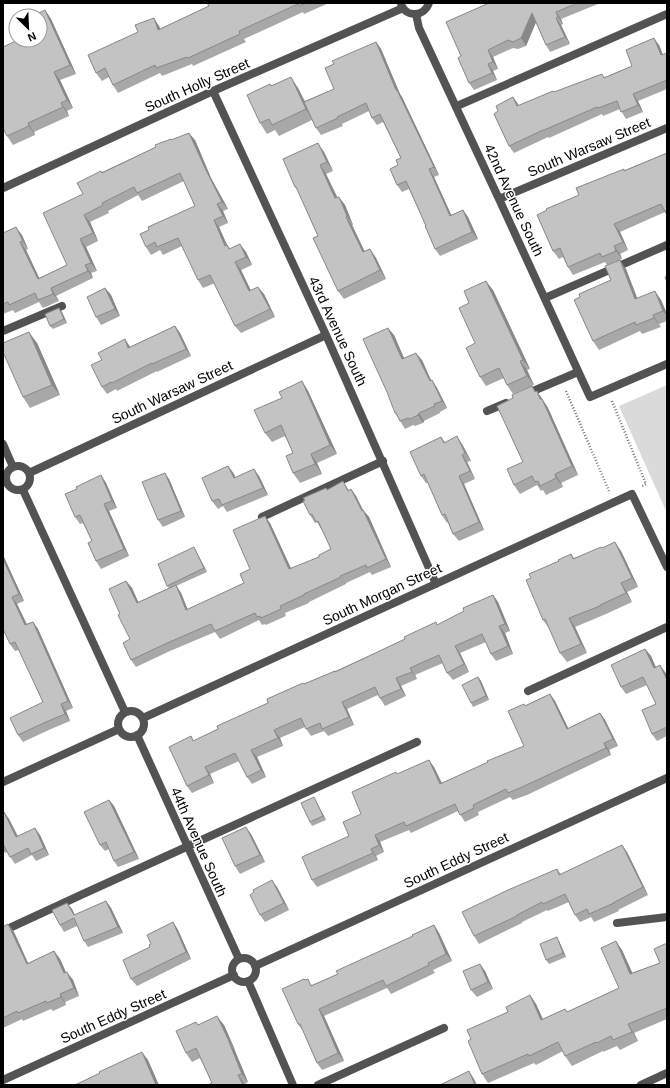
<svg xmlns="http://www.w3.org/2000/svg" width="670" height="1088" viewBox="0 0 670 1088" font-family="Helvetica,sans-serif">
<rect width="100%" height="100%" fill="#fff"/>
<path fill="#dadada" d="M 667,385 L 667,513 L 619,406 Z"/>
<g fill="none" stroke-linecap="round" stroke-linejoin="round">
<path stroke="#757575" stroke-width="2.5" stroke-dasharray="1 2" stroke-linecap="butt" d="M 566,391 L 609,491
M 612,401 L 646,484 L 641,487"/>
<path stroke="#535353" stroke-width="8" d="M 457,106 L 667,14
M 545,298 L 667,245
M 3,331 L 62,306
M 526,394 L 578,372
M 487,411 L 506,403
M 262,517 L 383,461
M 528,691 L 667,627
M 617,923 L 667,917
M 3,931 L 83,894 L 417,742
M 318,1085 L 444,1028"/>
<path stroke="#535353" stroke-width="8" d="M 401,4 C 406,18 424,17 429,3
M 416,14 L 419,28 L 499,199 L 590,397 L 667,364
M 213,91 L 326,335 L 436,584
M 3,188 L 213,91 L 403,8
M 499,199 L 667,128
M 3,444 L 13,467
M6 478a12 12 0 1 1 24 0a12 12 0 1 1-24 0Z
M 29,473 L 326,335
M 23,490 L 125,712
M118 724a13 13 0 1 1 26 0a13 13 0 1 1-26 0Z
M 143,718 L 632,494 L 667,567
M 137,735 L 239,959
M 3,782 L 119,729
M232 970a12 12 0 1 1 24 0a12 12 0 1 1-24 0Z
M 255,966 L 667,778
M 248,981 L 293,1085
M 3,1080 L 234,975"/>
<path stroke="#535353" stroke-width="8" d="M 641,1085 L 667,1073"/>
</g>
<path fill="#a8a8a8" d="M 207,3 L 329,3 L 304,14 L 303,12 L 244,39 L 246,42 L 193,66 L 192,64 L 162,76 L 160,73 L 118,93 L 113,85 L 109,77 L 102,81 L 96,73 L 138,32 L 159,26 L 160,29 L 209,6 Z
M 489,3 L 598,3 L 598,4 L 561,19 L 563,24 L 561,25 L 570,44 L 550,52 L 546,45 L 536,22 L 526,46 L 518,49 L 513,48 L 493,57 L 498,69 L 493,71 L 497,80 L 474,90 L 469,83 L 461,56 Z
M 45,10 L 51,19 L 76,74 L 60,80 L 73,108 L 67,111 L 69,116 L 34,132 L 35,135 L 13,145 L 7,136 L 40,40 Z
M 376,42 L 381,49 L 400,94 L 402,97 L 439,175 L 434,177 L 451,215 L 463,210 L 468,217 L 478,239 L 440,256 L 435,249 L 426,226 L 409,189 L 402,192 L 397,185 L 398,165 L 401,158 L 383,122 L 377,125 L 372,118 L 369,111 L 342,124 L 343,126 L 321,135 L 316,128 L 312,120 L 279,136 L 275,130 L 267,134 L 260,123 L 270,84 L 271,86 L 298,88 L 305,101 L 334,89 Z
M 659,45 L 663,55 L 667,53 L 667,89 L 638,101 L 643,112 L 626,119 L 620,109 L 603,116 L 602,114 L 549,138 L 548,137 L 514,153 L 509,146 L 498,111 L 513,97 L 519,106 L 554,92 L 605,77 L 632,66 Z
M 171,140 L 195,140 L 211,178 L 228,209 L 223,211 L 228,223 L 219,227 L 227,245 L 230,248 L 246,252 L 252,265 L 241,270 L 251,291 L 264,294 L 275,317 L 241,333 L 235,326 L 215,283 L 203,288 L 198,280 L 182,246 L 163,255 L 160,250 L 151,255 L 146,247 L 195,206 L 184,181 L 142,201 L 138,195 L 108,211 L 109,213 L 90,222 L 98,241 L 86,247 L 97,271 L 91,273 L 93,278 L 56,296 L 59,301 L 43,308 L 39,302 L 15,313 L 13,310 L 3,314 L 3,233 L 22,235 L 28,249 L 26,250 L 39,278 L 67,265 L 83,194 L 102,172 Z
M 324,152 L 333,171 L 326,174 L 337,197 L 345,205 L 353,225 L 352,225 L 365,252 L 370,249 L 376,258 L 386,279 L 344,299 L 338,291 L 318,236 L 299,192 L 295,187 Z
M 667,153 L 667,215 L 665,212 L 620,232 L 628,250 L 620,254 L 622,259 L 607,265 L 605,262 L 573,275 L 568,267 L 563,257 L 559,259 L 553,251 L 579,195 L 625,170 Z
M 626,269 L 637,298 L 661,300 L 667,314 L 667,321 L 659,324 L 661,327 L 642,334 L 640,331 L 599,350 L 593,341 L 580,297 L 611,280 Z
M 105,288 L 111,295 L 120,316 L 101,325 L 96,317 Z
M 493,290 L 530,369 L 527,370 L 534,385 L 513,394 L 507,385 L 504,378 L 486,386 L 480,377 L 469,303 Z
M 62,312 L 67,323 L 53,329 L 50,326 Z
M 175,326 L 180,333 L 191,356 L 157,372 L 157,371 L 117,391 L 116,389 L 107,394 L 102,387 L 102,360 L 125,339 L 130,347 Z
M 394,335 L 404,359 L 422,360 L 431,381 L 432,380 L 437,388 L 447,408 L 440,412 L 440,413 L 424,421 L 423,423 L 415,426 L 413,425 L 405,429 L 395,413 Z
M 37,343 L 60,395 L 30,408 L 23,397 Z
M 302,381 L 308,391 L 337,454 L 317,463 L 322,474 L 300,483 L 293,473 L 293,453 L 285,436 L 272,442 L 265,433 L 282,398 Z
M 532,386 L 536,392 L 537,391 L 548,408 L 578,475 L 561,483 L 563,487 L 546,495 L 543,490 L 541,491 L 537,485 L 520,494 L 514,485 L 523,462 L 513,398 Z
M 441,437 L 445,442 L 462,444 L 471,461 L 467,462 L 475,479 L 464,484 L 484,530 L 459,541 L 453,534 L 448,522 L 447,523 L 442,515 L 428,483 L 426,483 L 421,476 Z
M 228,466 L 234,474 L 235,478 L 259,476 L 268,495 L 227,512 L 223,506 L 218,509 L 212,501 Z
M 101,475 L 106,483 L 117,508 L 109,511 L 129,556 L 101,569 L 96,561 L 92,541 L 83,523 L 80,524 L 75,517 Z
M 169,479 L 185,517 L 163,527 L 158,520 Z
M 326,488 L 327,489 L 349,490 L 351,489 L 356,496 L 363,510 L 369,517 L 391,567 L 372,575 L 370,572 L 346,583 L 346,584 L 309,602 L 309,603 L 285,613 L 286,616 L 266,625 L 265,624 L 262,625 L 259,620 L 220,639 L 215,632 L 170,651 L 136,667 L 131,660 L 130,639 L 120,614 L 126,581 L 132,588 L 138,602 L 169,588 L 167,586 L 196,551 L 207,572 L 176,586 L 181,593 L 188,610 L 244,583 L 270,523 L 291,569 L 319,557 L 331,549 L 322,529 L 321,529 L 317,522 L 315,523 L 310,515 Z
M 602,548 L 621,551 L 638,587 L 627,592 L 632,602 L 606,614 L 575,627 L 587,653 L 567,662 L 560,653 L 549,628 L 543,620 L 531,578 L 571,554 L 574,558 Z
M 3,555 L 24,601 L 17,604 L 27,624 L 33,622 L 38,629 L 73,708 L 66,711 L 70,721 L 51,729 L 23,742 L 18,735 L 43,702 L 19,650 L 15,651 L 10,644 Z
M 493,595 L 498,602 L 510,631 L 505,633 L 513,654 L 496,661 L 491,654 L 486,642 L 460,653 L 469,672 L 453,680 L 447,673 L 443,663 L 415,675 L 417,679 L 401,686 L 406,696 L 385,706 L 378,695 L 347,709 L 354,725 L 328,736 L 324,731 L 311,736 L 305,727 L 280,738 L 283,746 L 257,757 L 266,777 L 252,784 L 247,777 L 239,761 L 210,774 L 214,783 L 192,793 L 187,786 L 191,736 L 194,741 L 218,729 L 304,684 L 335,671 L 438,625 L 464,611 Z
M 645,649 L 651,656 L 656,667 L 665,672 L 667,676 L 667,736 L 657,741 L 652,734 L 656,704 L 647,685 L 626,694 L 621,687 Z
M 478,677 L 481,681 L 489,700 L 473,707 L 471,703 Z
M 550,694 L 555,701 L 568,728 L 600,713 L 605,720 L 618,746 L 609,750 L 611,755 L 527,795 L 513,800 L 510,797 L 478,812 L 479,815 L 465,822 L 458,811 L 411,833 L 409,830 L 380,842 L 384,852 L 376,856 L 378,860 L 317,887 L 312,880 L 349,836 L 398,774 L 434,767 L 442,783 L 524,746 L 526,705 Z
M 109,800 L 114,806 L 139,859 L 118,867 L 114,861 L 109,849 L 105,851 L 100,845 Z
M 316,801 L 326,820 L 312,826 L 310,822 Z
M 4,812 L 9,819 L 18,836 L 40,835 L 49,855 L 36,861 L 32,855 L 15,864 L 7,852 L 5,853 L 4,852 L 3,853 L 3,813 Z
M 251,834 L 265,862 L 240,874 L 235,866 Z
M 627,852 L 648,895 L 618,910 L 619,911 L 594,922 L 591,917 L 580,922 L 575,915 L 569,902 L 548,911 L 547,910 L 522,922 L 522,923 L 479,944 L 474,936 L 557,869 L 561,874 Z
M 277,887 L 289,910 L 265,922 L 260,915 L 254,892 Z
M 106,901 L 111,908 L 123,933 L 88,947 L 84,941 L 77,926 L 64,932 L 60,925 L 67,903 L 72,909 L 75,915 Z
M 173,922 L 178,930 L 191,959 L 137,986 L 131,979 L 151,944 Z
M 8,924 L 14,932 L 28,963 L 54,951 L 60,959 L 66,973 L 73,980 L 79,996 L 65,1002 L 66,1005 L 53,1011 L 51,1009 L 23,1021 L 22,1019 L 3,1028 L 3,927 Z
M 434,925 L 439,933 L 452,961 L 433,970 L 435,973 L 391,994 L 387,988 L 324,1016 L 344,1061 L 322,1070 L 317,1063 L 303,1031 L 298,1024 L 306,980 L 312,985 L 338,974 Z
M 559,941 L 566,957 L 549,964 L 546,960 Z
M 667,943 L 667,1019 L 634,1033 L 638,1041 L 620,1050 L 617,1046 L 603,1052 L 603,1051 L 572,1066 L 565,1056 L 563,1051 L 536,1065 L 534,1063 L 488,1083 L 482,1074 L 471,1039 L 530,995 L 536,1004 L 543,1019 L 565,1009 L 567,1012 L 619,988 L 622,950 L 632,973 L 660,963 Z
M 485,971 L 493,989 L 477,997 L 471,990 Z
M 198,1024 L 224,1025 L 235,1050 L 235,1051 L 248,1082 L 245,1084 L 212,1083 L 200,1058 L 192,1062 L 186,1053 Z"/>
<path fill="#888" d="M 45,10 L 51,19 L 76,74 L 70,65 Z
M 556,12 L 561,19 L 563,24 L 558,17 Z
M 532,13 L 537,20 L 526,46 L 521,38 Z
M 154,18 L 159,26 L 164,38 L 158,30 Z
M 556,18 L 561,25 L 570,44 L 565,37 Z
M 654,38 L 659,45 L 666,63 L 661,55 Z
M 376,42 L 381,49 L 400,94 L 402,97 L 439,175 L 434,167 L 396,90 Z
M 488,50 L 493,57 L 498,69 L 493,62 Z
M 488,64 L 493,71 L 497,80 L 492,73 Z
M 54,72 L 60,80 L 73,108 L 67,100 Z
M 291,77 L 298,88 L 313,120 L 306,109 Z
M 633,94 L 638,101 L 643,112 L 638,105 Z
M 513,97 L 518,104 L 523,114 L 517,106 Z
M 61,103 L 67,111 L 69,116 L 63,107 Z
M 28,123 L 34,132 L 35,135 L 29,126 Z
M 189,133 L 195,140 L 211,178 L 228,209 L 222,202 L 206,170 Z
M 318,143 L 324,152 L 333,171 L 327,162 Z
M 320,165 L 326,174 L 342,207 L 335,198 Z
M 429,169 L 434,177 L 455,223 L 450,216 Z
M 339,197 L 345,205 L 353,225 L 347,216 Z
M 217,204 L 223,211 L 228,223 L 223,216 Z
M 463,210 L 468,217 L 478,239 L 472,232 Z
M 84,215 L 90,222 L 98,241 L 93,233 Z
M 346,217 L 352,225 L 369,261 L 363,252 Z
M 214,220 L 219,227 L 231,254 L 225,246 Z
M 614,224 L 620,232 L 628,250 L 623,242 Z
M 16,227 L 22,235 L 28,249 L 23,241 Z
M 80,239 L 86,247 L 97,271 L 91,263 Z
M 20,242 L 26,250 L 43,286 L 38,279 Z
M 240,244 L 246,252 L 252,265 L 246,257 Z
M 614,246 L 620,254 L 622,259 L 616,251 Z
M 370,249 L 376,258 L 386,279 L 380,270 Z
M 620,260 L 626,269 L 641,308 L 635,299 Z
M 235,262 L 241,270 L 255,299 L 249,291 Z
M 85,265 L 91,273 L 93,278 L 88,271 Z
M 486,281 L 493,290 L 530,369 L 523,360 Z
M 258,287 L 264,294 L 275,317 L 270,309 Z
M 51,288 L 56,296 L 59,301 L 53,294 Z
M 105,288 L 111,295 L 120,316 L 115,309 Z
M 655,291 L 661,300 L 667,314 L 667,316 L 663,311 Z
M 59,308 L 62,312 L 67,323 L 64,319 Z
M 653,315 L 661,327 L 654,318 Z
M 175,326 L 180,333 L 191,356 L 186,349 Z
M 388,328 L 394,335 L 408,367 L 402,359 Z
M 29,332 L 37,343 L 60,395 L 52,385 Z
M 125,339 L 130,347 L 128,348 Z
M 416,353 L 422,360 L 435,389 L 430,381 Z
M 520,361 L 527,370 L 534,385 L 527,376 Z
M 432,380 L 437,388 L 447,408 L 442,401 Z
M 302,381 L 308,391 L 337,454 L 330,445 Z
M 537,391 L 548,408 L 578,475 L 572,466 Z
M 419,413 L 424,421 L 423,423 L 418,415 Z
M 457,436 L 462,444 L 471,461 L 465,453 Z
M 311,454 L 317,463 L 322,474 L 315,464 Z
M 462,455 L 467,462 L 475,479 L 470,471 Z
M 228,466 L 234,474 L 239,486 L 234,478 Z
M 254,469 L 259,476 L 268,495 L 263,488 Z
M 165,473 L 169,479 L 185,517 L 181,511 Z
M 555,474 L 561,483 L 563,487 L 556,478 Z
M 101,475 L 106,483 L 117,508 L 112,501 Z
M 459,476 L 464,484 L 484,530 L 479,522 Z
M 343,481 L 348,489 L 353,498 L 348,491 Z
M 351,489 L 356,496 L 367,518 L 362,511 Z
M 104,504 L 109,511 L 129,556 L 124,549 Z
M 363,510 L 369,517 L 391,567 L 386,559 Z
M 265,516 L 270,523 L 295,577 L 289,569 Z
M 615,542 L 621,551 L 638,587 L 632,578 Z
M 194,547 L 196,551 L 207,572 L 204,568 Z
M 3,555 L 24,601 L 19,594 L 3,559 Z
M 126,581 L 132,588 L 142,610 L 137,603 Z
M 621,583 L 627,592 L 632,602 L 626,593 Z
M 176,585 L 181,593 L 191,618 L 186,610 Z
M 493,595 L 498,602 L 510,631 L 505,624 Z
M 12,597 L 17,604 L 30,632 L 25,625 Z
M 569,618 L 575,627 L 587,653 L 581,644 Z
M 33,622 L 38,629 L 73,708 L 68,701 Z
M 499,626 L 505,633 L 513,654 L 508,646 Z
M 455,646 L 460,653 L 469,672 L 464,664 Z
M 645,649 L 651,656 L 659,675 L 654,668 Z
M 660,665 L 665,672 L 667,676 L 667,680 Z
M 410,668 L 415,675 L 417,679 L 412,672 Z
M 478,677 L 481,681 L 489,700 L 486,696 Z
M 396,678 L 401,686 L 406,696 L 401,689 Z
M 550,694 L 555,701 L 572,736 L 567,729 Z
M 342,702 L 347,709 L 354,725 L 349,717 Z
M 61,704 L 66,711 L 70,721 L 65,714 Z
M 600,713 L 605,720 L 618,746 L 613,739 Z
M 274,730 L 280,738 L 283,746 L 278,738 Z
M 604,743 L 609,750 L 611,755 L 606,748 Z
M 251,750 L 257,757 L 266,777 L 261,770 Z
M 429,760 L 434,767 L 445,791 L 440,784 Z
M 205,767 L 210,774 L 214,783 L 209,775 Z
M 314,797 L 316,801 L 326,820 L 323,816 Z
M 109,800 L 114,806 L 139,859 L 134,852 Z
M 4,812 L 9,819 L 21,844 L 16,837 Z
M 246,827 L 251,834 L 265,862 L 260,855 Z
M 35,828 L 40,835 L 49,855 L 44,848 Z
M 375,835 L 380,842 L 384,852 L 379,845 Z
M 622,845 L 627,852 L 648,895 L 643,887 Z
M 371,849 L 376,856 L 378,860 L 373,853 Z
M 272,880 L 277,887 L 289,910 L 284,903 Z
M 106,901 L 111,908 L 123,933 L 118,927 Z
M 67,903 L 72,909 L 78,922 L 74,915 Z
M 173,922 L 178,930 L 191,959 L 186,952 Z
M 8,924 L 14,932 L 32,972 L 27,964 Z
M 434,925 L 439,933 L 452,961 L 446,954 Z
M 557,937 L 559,941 L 566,957 L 563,953 Z
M 616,941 L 622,950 L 637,983 L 630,974 Z
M 54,951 L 60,959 L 70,981 L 64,973 Z
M 480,964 L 485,971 L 493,989 L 488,982 Z
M 67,972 L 73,980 L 79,996 L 74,988 Z
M 60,994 L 65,1002 L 66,1005 L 61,997 Z
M 530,995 L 536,1004 L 547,1029 L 541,1020 Z
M 319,1009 L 324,1016 L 344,1061 L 338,1053 Z
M 217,1016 L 224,1025 L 235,1050 L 229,1041 Z
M 628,1024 L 634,1033 L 638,1041 L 632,1032 Z
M 229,1042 L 235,1051 L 248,1082 L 242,1074 Z
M 142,1052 L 148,1060 L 159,1085 L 156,1085 Z
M 469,1071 L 474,1079 L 477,1085 L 475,1085 Z
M 238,1075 L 245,1085 L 243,1085 Z"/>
<path fill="#c3c3c3" stroke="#888" d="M 207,3 L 306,3 L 299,6 L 298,4 L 239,31 L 240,34 L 188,58 L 187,57 L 156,68 L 155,65 L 113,85 L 105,68 L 96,73 L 88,55 L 138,32 L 135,25 L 154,18 L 158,30 L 209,6 Z
M 489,3 L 578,3 L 556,12 L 558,17 L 556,18 L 565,37 L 546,45 L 532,13 L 521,38 L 513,42 L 508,40 L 488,50 L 493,62 L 488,64 L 492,73 L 469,83 L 458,58 L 461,56 L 446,22 Z
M 45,10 L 70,65 L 54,72 L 67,100 L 61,103 L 63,107 L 28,123 L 29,126 L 7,136 L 3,128 L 3,47 L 18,40 L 40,40 L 40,16 L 33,16 Z
M 654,38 L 661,55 L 667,53 L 667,80 L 633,94 L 638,105 L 621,112 L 617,101 L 598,108 L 597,107 L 544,130 L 543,130 L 509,146 L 494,114 L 498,111 L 496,106 L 513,97 L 517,106 L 553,91 L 554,92 L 602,74 L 604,78 L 632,66 L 626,50 Z
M 376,42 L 396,90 L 397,90 L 434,167 L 429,169 L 450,216 L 463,210 L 472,232 L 435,249 L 426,228 L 425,227 L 426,226 L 406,181 L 397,185 L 390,169 L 398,165 L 396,160 L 401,158 L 380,114 L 372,118 L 366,103 L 337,117 L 338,118 L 316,128 L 304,102 L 334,89 L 325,68 L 334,64 L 332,61 Z
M 291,77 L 306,109 L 272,125 L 269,119 L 260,123 L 247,95 L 270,84 L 271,86 Z
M 189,133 L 206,170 L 222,202 L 217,204 L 223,216 L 214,220 L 225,246 L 227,245 L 229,249 L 240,244 L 246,257 L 235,262 L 249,291 L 258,287 L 270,309 L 235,326 L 210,275 L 198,280 L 178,238 L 157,247 L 155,242 L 146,247 L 140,234 L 149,230 L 148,227 L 195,206 L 180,173 L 137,193 L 134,187 L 102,203 L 103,205 L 84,215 L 93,233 L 80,239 L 91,263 L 85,265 L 88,271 L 51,288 L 53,294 L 38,300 L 35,293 L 9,305 L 8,302 L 3,304 L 3,233 L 16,227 L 23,241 L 20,242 L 38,279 L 67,265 L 43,213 L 83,194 L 77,183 L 101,171 L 102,173 L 156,147 L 155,145 L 171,139 L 171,140 Z
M 318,143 L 327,162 L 320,165 L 335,198 L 339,197 L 347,216 L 346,217 L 363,252 L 370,249 L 380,270 L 338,291 L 313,238 L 318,236 L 296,187 L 295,187 L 283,159 Z
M 667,153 L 667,212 L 666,213 L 661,204 L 614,224 L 623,242 L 614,246 L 616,251 L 602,257 L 600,253 L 568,267 L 560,248 L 553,251 L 537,215 L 547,210 L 546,209 L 579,195 L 576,188 L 624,169 L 624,171 Z
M 620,260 L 635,299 L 655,291 L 663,311 L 653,315 L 654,318 L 636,325 L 635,322 L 593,341 L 574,300 L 580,297 L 579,294 L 611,280 L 605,266 Z
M 667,276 L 667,282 L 665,277 Z
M 486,281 L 523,360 L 520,361 L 527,376 L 507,385 L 499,368 L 480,377 L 466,348 L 475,343 L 459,308 L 469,303 L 464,291 Z
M 105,288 L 115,309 L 96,317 L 87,297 Z
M 59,308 L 64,319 L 50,326 L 45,314 Z
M 175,326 L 186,349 L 152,364 L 152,363 L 112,383 L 111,382 L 102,387 L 91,365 L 102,360 L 98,353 L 125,339 L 128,348 Z
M 388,328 L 402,359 L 416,353 L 430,381 L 432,380 L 442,401 L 434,404 L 435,406 L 419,413 L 418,415 L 410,419 L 408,418 L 400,421 L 396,413 L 395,413 L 387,392 L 366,346 L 363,339 Z
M 29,332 L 52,385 L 23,397 L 3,352 L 3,343 Z
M 302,381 L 330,445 L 311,454 L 315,464 L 293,473 L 286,456 L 293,453 L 281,425 L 265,433 L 254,410 L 282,398 L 279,392 Z
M 532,386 L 535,392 L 537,391 L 540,399 L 542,399 L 572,466 L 555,474 L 556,478 L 540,486 L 538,481 L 535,482 L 532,476 L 514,485 L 507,469 L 523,462 L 497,406 L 513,398 L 512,395 Z
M 457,436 L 465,453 L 462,455 L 470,471 L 459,476 L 479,522 L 453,534 L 445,514 L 442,515 L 424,474 L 421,476 L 410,452 L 441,437 L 444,443 Z
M 228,466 L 234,478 L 254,469 L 263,488 L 222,505 L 219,499 L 212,501 L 202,478 Z
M 165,473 L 181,511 L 158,520 L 142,482 Z
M 101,475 L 112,501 L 104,504 L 124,549 L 96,561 L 88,543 L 92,541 L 80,515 L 75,517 L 65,494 L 77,489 L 76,487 Z
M 343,481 L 348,491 L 351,489 L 362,511 L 363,510 L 386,559 L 367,568 L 366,565 L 340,576 L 341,577 L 304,594 L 304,595 L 280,606 L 281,609 L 261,618 L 260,616 L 257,617 L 255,613 L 215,631 L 211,624 L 165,644 L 131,660 L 123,643 L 130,639 L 118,615 L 120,614 L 109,589 L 126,581 L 137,603 L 176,585 L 186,610 L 244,583 L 240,574 L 250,569 L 233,530 L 265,516 L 289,569 L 319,557 L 319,555 L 331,549 L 318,521 L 316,522 L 312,514 L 310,515 L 303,501 L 305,500 L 303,498 L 326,488 L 327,490 Z
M 615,542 L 632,578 L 621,583 L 626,593 L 600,605 L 600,606 L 569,618 L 581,644 L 560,653 L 545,619 L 543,620 L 526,580 L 531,578 L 529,574 L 559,561 L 558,560 L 571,554 L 573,559 L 601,547 L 602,548 Z
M 194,547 L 204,568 L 167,586 L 158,564 Z
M 3,559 L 19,594 L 12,597 L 25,625 L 33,622 L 68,701 L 61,704 L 65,714 L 46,722 L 18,735 L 10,718 L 43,702 L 15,642 L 10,644 L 3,629 Z
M 493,595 L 505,624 L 499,626 L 508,646 L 491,654 L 482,634 L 455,646 L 464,664 L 447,673 L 439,655 L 410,668 L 412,672 L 396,678 L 401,689 L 380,698 L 375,687 L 342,702 L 349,717 L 322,729 L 320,723 L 306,729 L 301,718 L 274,730 L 278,738 L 251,750 L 261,770 L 247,777 L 235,753 L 205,767 L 209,775 L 187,786 L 169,747 L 191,736 L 193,741 L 218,729 L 217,726 L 268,703 L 267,699 L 303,683 L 304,684 L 335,671 L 335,672 L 405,639 L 404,637 L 436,622 L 437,625 L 464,611 L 463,608 Z
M 645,649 L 654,668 L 660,665 L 667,680 L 667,727 L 652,734 L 642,710 L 656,704 L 643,677 L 621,687 L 611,665 Z
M 478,677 L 486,696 L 471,703 L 462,685 Z
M 550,694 L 567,729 L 600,713 L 613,739 L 604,743 L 606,748 L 522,787 L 508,793 L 506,789 L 473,805 L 474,808 L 460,815 L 455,804 L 406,826 L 404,822 L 375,835 L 379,845 L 371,849 L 373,853 L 312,880 L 302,857 L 349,836 L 343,822 L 361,814 L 352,792 L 396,772 L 397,774 L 429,760 L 440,784 L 488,762 L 487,761 L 524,746 L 508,711 L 524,704 L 525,706 Z
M 314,797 L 323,816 L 310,822 L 301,803 Z
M 109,800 L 134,852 L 114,861 L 106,842 L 100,845 L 84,812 Z
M 4,812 L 16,837 L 35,828 L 44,848 L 31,854 L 28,848 L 10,857 L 3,844 L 3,845 L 3,813 Z
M 246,827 L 260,855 L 235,866 L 222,838 Z
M 622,845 L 643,887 L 613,903 L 614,903 L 589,914 L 587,909 L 575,915 L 565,894 L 543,904 L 542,902 L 517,915 L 517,916 L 474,936 L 462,912 L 508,890 L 557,869 L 559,875 Z
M 272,880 L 284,903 L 260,915 L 250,895 L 254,892 L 253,890 Z
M 106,901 L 118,927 L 84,941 L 74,918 L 60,925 L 52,910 L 67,903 L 74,915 Z
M 173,922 L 186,952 L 131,979 L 123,960 L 150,947 L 149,945 L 151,944 L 147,935 Z
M 8,924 L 27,964 L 54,951 L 64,973 L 67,972 L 74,988 L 60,994 L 61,997 L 47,1003 L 46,1001 L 18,1013 L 17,1011 L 3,1018 L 3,927 Z
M 434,925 L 446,954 L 428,963 L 429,965 L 386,986 L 383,980 L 319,1009 L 338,1053 L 317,1063 L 300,1024 L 298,1024 L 282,989 L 304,979 L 305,980 L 308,979 L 311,986 L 338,974 L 336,971 L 413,936 L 412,935 Z
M 557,937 L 563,953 L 546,960 L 540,944 Z
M 616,941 L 630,974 L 660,963 L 654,949 L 667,943 L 667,1008 L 628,1024 L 632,1032 L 613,1040 L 611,1036 L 597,1043 L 596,1042 L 565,1056 L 558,1042 L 529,1056 L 528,1054 L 482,1074 L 468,1041 L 471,1039 L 467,1030 L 508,1012 L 506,1007 L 530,995 L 541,1020 L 565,1009 L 567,1012 L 619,988 L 601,948 Z
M 480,964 L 488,982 L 471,990 L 463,971 Z
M 217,1016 L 229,1041 L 229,1042 L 242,1074 L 238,1075 L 243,1085 L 208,1085 L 212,1083 L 196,1048 L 186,1053 L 176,1031 L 196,1022 L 198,1025 Z
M 142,1052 L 156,1085 L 75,1085 L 100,1073 L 99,1072 Z
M 469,1071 L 475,1085 L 440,1085 Z"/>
<g text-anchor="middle" stroke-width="3" stroke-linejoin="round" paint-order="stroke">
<g font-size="14" fill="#000" stroke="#fff">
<text transform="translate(197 85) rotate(-24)" y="5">South Holly Street</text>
<text transform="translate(589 147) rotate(-23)" y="5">South Warsaw Street</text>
<text transform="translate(514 200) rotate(65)" y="5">42nd Avenue South</text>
<text transform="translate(338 331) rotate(65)" y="5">43rd Avenue South</text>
<text transform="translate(172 392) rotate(-25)" y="5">South Warsaw Street</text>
<text transform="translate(382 594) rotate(-25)" y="5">South Morgan Street</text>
<text transform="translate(199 842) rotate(66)" y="5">44th Avenue South</text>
<text transform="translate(456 860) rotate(-25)" y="5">South Eddy Street</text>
<text transform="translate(113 1016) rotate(-24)" y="5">South Eddy Street</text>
</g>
</g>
<rect width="670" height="1088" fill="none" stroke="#000000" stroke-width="8"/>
<g transform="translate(28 28) rotate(156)"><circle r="19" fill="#ffffff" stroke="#999999"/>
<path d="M0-3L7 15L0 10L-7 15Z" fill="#000000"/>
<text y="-6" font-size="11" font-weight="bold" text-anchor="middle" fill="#000000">N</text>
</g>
</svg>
